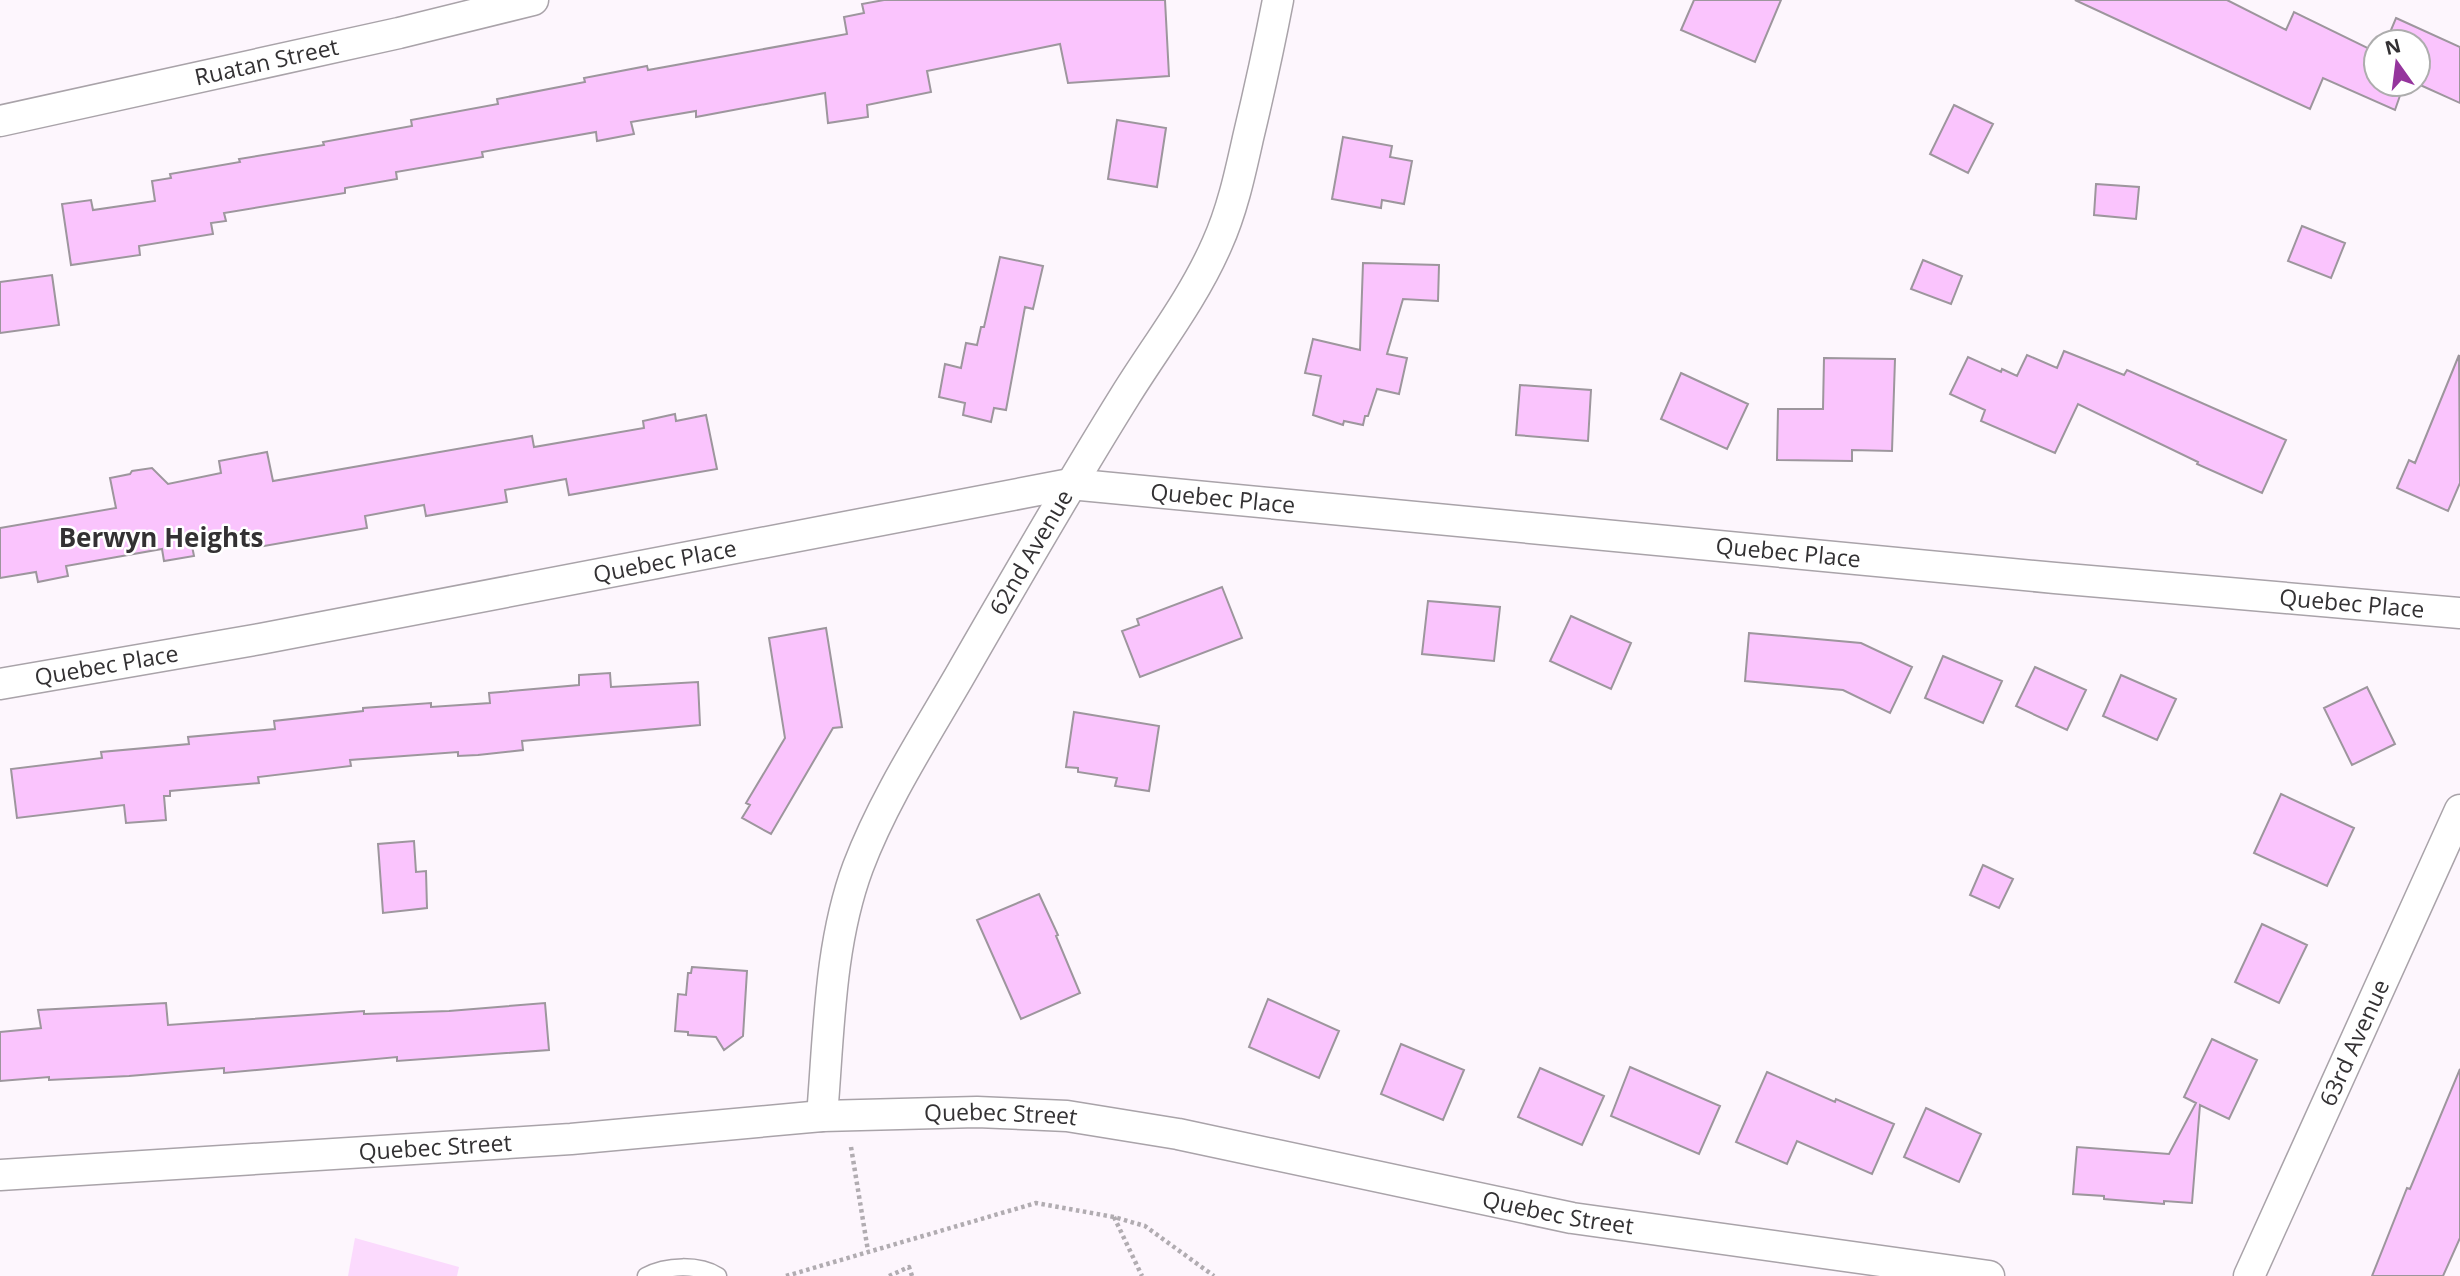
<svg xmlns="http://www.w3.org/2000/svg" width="2460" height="1276" viewBox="0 0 2460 1276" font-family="'Open Sans',sans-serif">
<rect width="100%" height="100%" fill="#fdf6fd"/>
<path fill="#fbdafd" d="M 355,1238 L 459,1267 L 457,1276 L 348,1276 Z"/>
<path fill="#fac4fd" stroke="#9d969d" stroke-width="2" d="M 884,0 L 1165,0 L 1169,76 L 1068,83 L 1060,44 L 927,71 L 931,92 L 867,105 L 868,117 L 828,123 L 825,93 L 696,117 L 696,111 L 631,122 L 634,134 L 597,141 L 596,132 L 482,152 L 483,157 L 396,172 L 397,179 L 345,188 L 345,193 L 224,213 L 226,221 L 211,223 L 213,234 L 139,246 L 140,255 L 71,265 L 62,204 L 91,200 L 93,210 L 155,201 L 152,181 L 171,178 L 170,174 L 240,162 L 239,159 L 324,145 L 323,142 L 412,126 L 411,120 L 498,104 L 497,99 L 585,82 L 584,78 L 647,66 L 648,70 L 847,34 L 844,17 L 864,13 L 862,4 Z
M 1694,0 L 1781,0 L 1755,62 L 1681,30 Z
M 2075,0 L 2227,0 L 2286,30 L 2294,12 L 2376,52 L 2376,84 L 2404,84 L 2395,110 L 2323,78 L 2310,109 Z
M 2396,18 L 2460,47 L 2460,103 L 2418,84 L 2418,42 L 2386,42 Z
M 1954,105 L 1993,124 L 1968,173 L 1930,154 Z
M 1117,120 L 1166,128 L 1157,187 L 1108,179 Z
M 1343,137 L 1392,146 L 1390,157 L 1412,161 L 1404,204 L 1382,200 L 1381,208 L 1332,199 Z
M 2096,184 L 2139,187 L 2136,219 L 2094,215 Z
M 2302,226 L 2345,243 L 2331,278 L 2288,261 Z
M 1000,257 L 1043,266 L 1033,309 L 1025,307 L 1006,410 L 994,408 L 991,422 L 963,415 L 965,403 L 939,397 L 945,364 L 961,368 L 966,343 L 977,345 L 981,327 L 984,327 Z
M 1923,260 L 1962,276 L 1951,304 L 1911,289 Z
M 1363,263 L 1439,265 L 1438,301 L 1403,299 L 1387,354 L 1407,358 L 1399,394 L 1377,389 L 1368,416 L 1365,416 L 1363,425 L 1344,421 L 1343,425 L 1313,415 L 1321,376 L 1305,373 L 1313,339 L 1360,350 Z
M 52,275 L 59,325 L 0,333 L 0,282 Z
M 2064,351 L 2124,375 L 2127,370 L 2286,440 L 2262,493 L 2197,464 L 2198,462 L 2078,404 L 2055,453 L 1981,421 L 1985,410 L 1950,394 L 1968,357 L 2001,372 L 2002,369 L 2017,376 L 2027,355 L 2057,368 Z
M 2459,355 L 2460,483 L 2448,511 L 2397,488 L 2409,460 L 2415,463 Z
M 1824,358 L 1895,359 L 1892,451 L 1852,450 L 1852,461 L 1777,460 L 1778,409 L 1823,409 Z
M 1681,373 L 1748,404 L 1727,449 L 1661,419 Z
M 1520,385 L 1591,390 L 1588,441 L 1516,435 Z
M 675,414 L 676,421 L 706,415 L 717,469 L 569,495 L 566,479 L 505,490 L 507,502 L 426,516 L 424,505 L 365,516 L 367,528 L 252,548 L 249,534 L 192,546 L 194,556 L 164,561 L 162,549 L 66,566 L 68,576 L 38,582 L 36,572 L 0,578 L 0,528 L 116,508 L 110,478 L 130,474 L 132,471 L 152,468 L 168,484 L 221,473 L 219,461 L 267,452 L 273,481 L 532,436 L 534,447 L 644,428 L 643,421 Z
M 1222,587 L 1242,638 L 1140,677 L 1122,631 L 1139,625 L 1137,619 Z
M 1428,601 L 1500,607 L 1494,661 L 1422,654 Z
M 1571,616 L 1631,643 L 1611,689 L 1550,661 Z
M 826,628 L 842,727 L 833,728 L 771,834 L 742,818 L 750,805 L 746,803 L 785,738 L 769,638 Z
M 1749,633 L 1861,643 L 1912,667 L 1890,713 L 1843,690 L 1745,681 Z
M 1943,656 L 2002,681 L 1983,723 L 1925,698 Z
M 2035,667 L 2086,690 L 2067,730 L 2016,706 Z
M 610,673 L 611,687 L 698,682 L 700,725 L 522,741 L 523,750 L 478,755 L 458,756 L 458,752 L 350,760 L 351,766 L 258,777 L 259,783 L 170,791 L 170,796 L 164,796 L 166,820 L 126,823 L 124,805 L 17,818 L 11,769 L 102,758 L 101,752 L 189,744 L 188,737 L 275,729 L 274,721 L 363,711 L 363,708 L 431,703 L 431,707 L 490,703 L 489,693 L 579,685 L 579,675 Z
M 2121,675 L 2176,699 L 2157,740 L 2103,716 Z
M 2367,687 L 2395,744 L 2352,765 L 2324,708 Z
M 1074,712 L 1159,726 L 1149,791 L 1115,786 L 1117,778 L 1078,772 L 1078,768 L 1066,767 Z
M 2281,794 L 2354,828 L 2327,886 L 2254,853 Z
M 414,841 L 416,872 L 426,871 L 427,908 L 383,913 L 378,844 Z
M 1983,865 L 2013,879 L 1999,908 L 1970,895 Z
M 1039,894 L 1058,935 L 1056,936 L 1080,993 L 1021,1019 L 977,920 Z
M 2262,924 L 2307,945 L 2279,1003 L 2235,982 Z
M 692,967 L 747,971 L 743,1036 L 724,1050 L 716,1037 L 688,1035 L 688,1032 L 675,1031 L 678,994 L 686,995 L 688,973 L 691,973 Z
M 1268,999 L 1339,1031 L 1319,1078 L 1249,1047 Z
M 166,1003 L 168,1025 L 364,1011 L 364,1014 L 449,1011 L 545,1003 L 549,1050 L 397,1061 L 397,1057 L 224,1073 L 224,1068 L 129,1076 L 49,1080 L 49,1077 L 0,1081 L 0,1032 L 41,1028 L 38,1010 Z
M 2212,1039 L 2257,1060 L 2229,1119 L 2200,1105 L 2192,1203 L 2164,1201 L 2164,1204 L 2104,1199 L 2104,1196 L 2073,1194 L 2077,1147 L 2169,1154 L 2196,1103 L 2184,1097 Z
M 1401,1044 L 1464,1070 L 1443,1120 L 1381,1094 Z
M 1630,1067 L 1720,1106 L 1699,1154 L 1611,1116 Z
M 1540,1068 L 1604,1096 L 1582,1145 L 1518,1117 Z
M 2460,1069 L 2460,1238 L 2443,1276 L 2372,1276 L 2407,1188 L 2410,1189 Z
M 1767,1072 L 1835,1102 L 1836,1099 L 1894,1124 L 1872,1174 L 1797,1141 L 1787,1164 L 1736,1142 Z
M 1926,1108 L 1981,1134 L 1959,1182 L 1904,1157 Z"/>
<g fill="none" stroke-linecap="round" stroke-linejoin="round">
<g stroke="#a9a3a9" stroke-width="19">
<path id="lane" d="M 646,1276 C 666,1265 699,1264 718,1276"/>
</g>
<g stroke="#a9a3a9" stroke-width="33">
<g id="street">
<path id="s1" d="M 0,121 L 399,33 L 533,0"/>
<path id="s2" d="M 0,684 L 260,639 L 1070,484 L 2055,578 L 2460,613"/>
<path id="s3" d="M 822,1116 C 829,1034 829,945 858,867 C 883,801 923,739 959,677 C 1013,583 1067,489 1125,396 C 1156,346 1193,299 1217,244 C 1232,211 1240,174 1248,138 C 1259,92 1269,47 1278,0"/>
<path id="s4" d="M 0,1175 L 571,1139 L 822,1116 L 977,1112 L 1067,1116 L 1178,1134 L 1572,1218 L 1989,1276"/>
<path id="s5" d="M 2249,1276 L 2460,810"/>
</g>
</g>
<path stroke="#b1acb1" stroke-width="4.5" stroke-dasharray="3.5 3.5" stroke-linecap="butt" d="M 851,1147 L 868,1251
M 1114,1217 L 1142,1276
M 786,1276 L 1036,1203 L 1114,1217 L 1145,1226 L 1214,1276
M 889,1276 L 909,1267 L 912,1276"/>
<use href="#lane" stroke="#fff" stroke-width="16"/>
<use href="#street" stroke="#fff" stroke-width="30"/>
</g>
<g text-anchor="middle" stroke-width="5" stroke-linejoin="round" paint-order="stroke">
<g font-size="23" fill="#333133" stroke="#fff">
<text dy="8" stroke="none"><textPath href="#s1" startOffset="273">Ruatan Street</textPath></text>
<text dy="8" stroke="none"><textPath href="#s2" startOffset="1242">Quebec Place</textPath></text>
<text dy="8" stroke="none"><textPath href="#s3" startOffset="612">62nd Avenue</textPath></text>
<text dy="8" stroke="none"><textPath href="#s2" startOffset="1810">Quebec Place</textPath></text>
<text dy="8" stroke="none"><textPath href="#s2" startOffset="676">Quebec Place</textPath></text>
<text dy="8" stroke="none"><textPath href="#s2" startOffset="2376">Quebec Place</textPath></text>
<text dy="8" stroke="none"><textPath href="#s2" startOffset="108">Quebec Place</textPath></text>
<text dy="8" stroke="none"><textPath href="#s5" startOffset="256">63rd Avenue</textPath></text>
<text dy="8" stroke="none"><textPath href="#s4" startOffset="1003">Quebec Street</textPath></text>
<text dy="8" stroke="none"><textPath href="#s4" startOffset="436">Quebec Street</textPath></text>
<text dy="8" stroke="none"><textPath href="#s4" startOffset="1570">Quebec Street</textPath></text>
</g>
<g font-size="26" font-weight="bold" fill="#333133" stroke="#fff">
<text x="161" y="547">Berwyn Heights</text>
</g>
</g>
<g transform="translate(2397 63) rotate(346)"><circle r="33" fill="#ffffff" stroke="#adadad" stroke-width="2"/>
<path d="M0-5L12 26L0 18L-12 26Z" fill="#95359d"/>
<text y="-10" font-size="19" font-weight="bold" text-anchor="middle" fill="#333133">N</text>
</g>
</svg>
